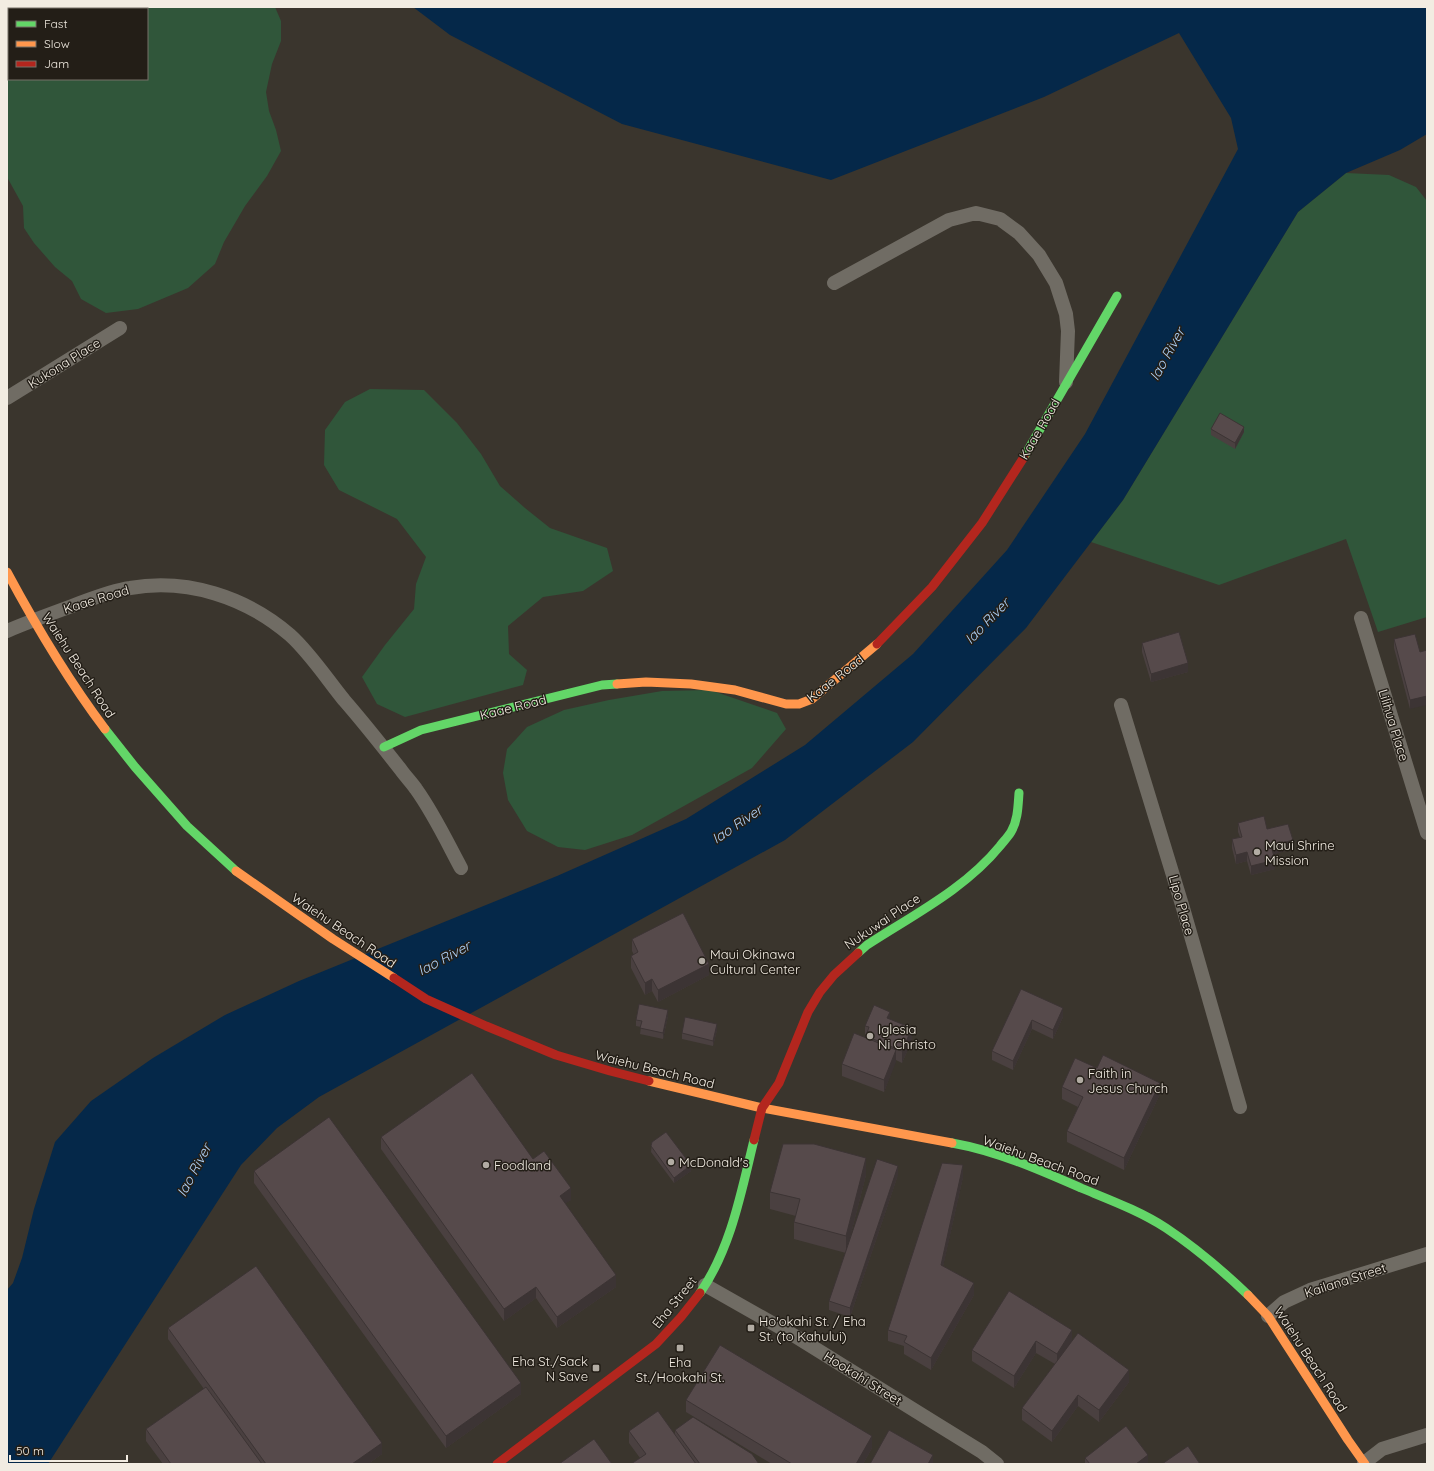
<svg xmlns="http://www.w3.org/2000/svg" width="1434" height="1471" viewBox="0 0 1434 1471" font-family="Quicksand,sans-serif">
<rect width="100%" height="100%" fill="#3a352d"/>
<path fill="#30563a" d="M 7,7 L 24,7 L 34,9 L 9,9 L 9,79 L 147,79 L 147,9 L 36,9 L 37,7 L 275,7 L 281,21 L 281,41 L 272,64 L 266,92 L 269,111 L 276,130 L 281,151 L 267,176 L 245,206 L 224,242 L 215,264 L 188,288 L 138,309 L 106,313 L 81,299 L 72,281 L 55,267 L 34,243 L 24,228 L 23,206 L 7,177 Z
M 1346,173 L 1389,175 L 1416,187 L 1427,201 L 1427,617 L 1378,632 L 1346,539 L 1219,585 L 1091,542 L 1123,500 L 1298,212 Z
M 370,389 L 424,390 L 457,423 L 481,454 L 500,486 L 525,508 L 550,528 L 607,548 L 613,571 L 583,591 L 543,597 L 508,626 L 509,654 L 527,670 L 523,685 L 405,717 L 377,704 L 362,677 L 385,645 L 414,609 L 416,584 L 426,557 L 397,519 L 339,490 L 324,465 L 325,430 L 345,402 Z
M 710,690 L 777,713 L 786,729 L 752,768 L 632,835 L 585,850 L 558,847 L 527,831 L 508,800 L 503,773 L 507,749 L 527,727 L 564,710 L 609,700 L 662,691 Z"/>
<path fill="#052849" d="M 413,7 L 1427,7 L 1427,134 L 1400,150 L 1346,173 L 1298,212 L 1123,500 L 1026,628 L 913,742 L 785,840 L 319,1097 L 277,1128 L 241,1165 L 48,1464 L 7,1464 L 7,1290 L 13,1283 L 22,1258 L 34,1209 L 55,1142 L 91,1101 L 153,1058 L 225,1015 L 299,981 L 557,876 L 686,819 L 805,745 L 913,654 L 1007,550 L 1085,434 L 1238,149 L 1231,118 L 1179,33 L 1044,97 L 831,180 L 622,124 L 450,35 Z"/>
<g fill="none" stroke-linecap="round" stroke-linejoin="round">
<path stroke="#706c64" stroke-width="14" d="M 834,283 L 949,220 L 976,213 L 1000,219 L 1019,233 L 1039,255 L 1056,283 L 1066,314 L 1068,331 L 1066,382
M 7,398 L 120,328
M 1361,618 L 1427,833
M 7,631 C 28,622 50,614 72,606 C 91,599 110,591 130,588 C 187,578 246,597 290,635 C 310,653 327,679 344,700 C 364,723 383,747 401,770 C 406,777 412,783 416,789 C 434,814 447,842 461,868
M 1121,705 L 1183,908 L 1240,1107
M 705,1285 L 795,1336 L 935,1423 L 982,1452 L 997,1464
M 1268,1316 L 1284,1302 L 1310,1290 L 1427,1254
M 1364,1463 L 1382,1449 L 1427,1435"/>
<path stroke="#63d668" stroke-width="9" d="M 1024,457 L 1117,296
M 105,729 L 135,767 L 187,826 L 236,871
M 384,747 L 421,730 L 602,685 L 617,684
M 858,953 L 867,945 C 913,915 965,889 1000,846 C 1003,842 1008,837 1011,832 C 1018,820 1018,806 1019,793
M 952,1143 C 997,1151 1040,1170 1081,1188 C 1110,1200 1140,1211 1166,1228 C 1196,1248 1223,1271 1248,1295
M 700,1293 C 731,1248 741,1193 754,1140"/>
<path stroke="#ff974d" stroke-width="9" d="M 7,572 C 36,626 68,680 105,729
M 617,684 L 646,682 L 691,684 L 735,690 L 786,704 L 799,704 L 812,699 L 877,644
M 236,871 L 333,939 L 394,978
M 649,1081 L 762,1108 L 952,1143
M 1248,1295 L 1268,1316 L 1348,1440 L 1365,1464"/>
<path stroke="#b3261e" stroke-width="9" d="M 877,644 L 932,587 L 982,523 L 1024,457
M 394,978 L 426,999 L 486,1026 L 556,1055 L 610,1071 L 649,1081
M 754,1140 L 762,1108 L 779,1083 L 808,1012 L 820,992 L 834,975 L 858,953
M 497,1464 L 656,1344 L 681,1317 L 700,1293"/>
</g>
<path fill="#4a4040" d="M 1211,429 L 1244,432 L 1235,449 L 1211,435 Z
M 1394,639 L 1420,652 L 1410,709 L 1394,648 Z
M 1142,643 L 1188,672 L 1151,682 L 1142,652 Z
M 1238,823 L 1267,829 L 1293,849 L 1274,854 L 1275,869 L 1251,875 L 1247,861 L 1236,864 L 1232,848 L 1232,839 L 1240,837 L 1238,832 Z
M 632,939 L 709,975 L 658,1002 L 652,991 L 645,995 L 631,968 L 631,956 L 634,955 L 632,951 Z
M 1021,989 L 1063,1017 L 1053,1039 L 1032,1029 L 1013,1070 L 992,1060 L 992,1051 Z
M 668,1016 L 663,1039 L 640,1034 L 641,1027 L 636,1026 L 636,1020 Z
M 890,1019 L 912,1040 L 902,1063 L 896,1060 L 884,1092 L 842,1076 L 842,1064 L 865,1037 L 865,1026 Z
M 717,1030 L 713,1046 L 682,1039 L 682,1033 Z
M 1097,1068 L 1160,1094 L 1124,1170 L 1067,1142 L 1067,1131 L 1078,1107 L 1062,1099 L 1062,1087 Z
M 381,1137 L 533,1159 L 571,1200 L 565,1203 L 616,1287 L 557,1328 L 536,1298 L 504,1321 L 381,1149 Z
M 652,1142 L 691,1171 L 674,1183 L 651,1152 Z
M 254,1171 L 521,1394 L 446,1448 L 254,1183 Z
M 866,1175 L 846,1253 L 794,1239 L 794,1222 L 796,1216 L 770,1209 L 770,1192 Z
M 898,1175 L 850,1317 L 829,1310 L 829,1301 Z
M 963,1177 L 943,1266 L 974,1295 L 931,1370 L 904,1354 L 904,1346 L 888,1341 L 888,1330 Z
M 1009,1291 L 1072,1341 L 1129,1382 L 1099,1422 L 1078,1406 L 1052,1442 L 1022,1420 L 1022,1408 L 1055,1364 L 1036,1353 L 1014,1388 L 972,1361 L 972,1350 Z
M 168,1328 L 382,1454 L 368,1464 L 163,1464 L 146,1441 L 146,1429 L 204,1389 L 168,1339 Z
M 686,1400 L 872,1448 L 863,1464 L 772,1464 L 686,1412 Z
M 675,1430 L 759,1464 L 631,1464 L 640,1458 L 629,1443 L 629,1431 L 675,1434 Z
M 1085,1458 L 1148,1464 L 1085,1464 Z"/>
<path fill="#3c3434" d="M 1244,427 L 1244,432 L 1235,449 L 1235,443 Z
M 1188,663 L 1188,672 L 1151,682 L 1151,674 Z
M 1427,696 L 1427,705 L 1410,709 L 1410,700 Z
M 1293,840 L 1293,849 L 1271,855 L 1271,846 Z
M 1247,852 L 1247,861 L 1236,864 L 1236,855 Z
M 1275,860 L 1275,869 L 1251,875 L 1251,866 Z
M 709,964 L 709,975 L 658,1002 L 658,990 Z
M 652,979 L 652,991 L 645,995 L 645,983 Z
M 1063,1008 L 1063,1017 L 1053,1039 L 1053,1030 Z
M 668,1010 L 668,1016 L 663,1039 L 663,1033 Z
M 890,1012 L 890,1024 L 887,1018 Z
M 1032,1020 L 1032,1029 L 1013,1070 L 1013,1061 Z
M 717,1024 L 717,1030 L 713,1046 L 713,1041 Z
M 912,1028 L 912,1040 L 902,1063 L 902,1051 Z
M 896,1050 L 896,1062 L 884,1092 L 884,1080 Z
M 1160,1083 L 1160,1094 L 1124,1170 L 1124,1158 Z
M 866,1158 L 866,1175 L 846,1253 L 846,1236 Z
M 691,1165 L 691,1171 L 674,1183 L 674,1178 Z
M 963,1165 L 963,1177 L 941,1276 L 941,1265 Z
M 898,1166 L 898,1175 L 850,1317 L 850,1308 Z
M 571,1188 L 571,1200 L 560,1207 L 560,1196 Z
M 616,1275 L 616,1287 L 557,1328 L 557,1317 Z
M 974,1283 L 974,1295 L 931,1370 L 931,1358 Z
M 536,1287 L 536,1298 L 504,1321 L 504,1309 Z
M 1072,1330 L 1072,1342 L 1057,1366 L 1057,1354 Z
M 1036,1341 L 1036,1353 L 1014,1388 L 1014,1376 Z
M 1129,1370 L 1129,1382 L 1099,1422 L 1099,1410 Z
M 521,1383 L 521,1394 L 446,1448 L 446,1436 Z
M 1078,1395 L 1078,1406 L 1052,1442 L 1052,1431 Z
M 872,1436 L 872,1448 L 863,1464 L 856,1464 Z
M 382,1443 L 382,1454 L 368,1464 L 352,1464 Z
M 933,1455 L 933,1464 L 928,1464 Z
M 1148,1455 L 1148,1464 L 1136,1464 Z"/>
<path fill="#564a4b" stroke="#3c3434" d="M 1220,413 L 1244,427 L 1235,443 L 1211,429 Z
M 1179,632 L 1188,663 L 1151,674 L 1142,643 Z
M 1415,634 L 1420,652 L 1427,650 L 1427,696 L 1410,700 L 1394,639 Z
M 1264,816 L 1267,829 L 1288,824 L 1293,840 L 1271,846 L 1275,860 L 1251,866 L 1247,852 L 1236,855 L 1232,839 L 1242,837 L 1238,823 Z
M 683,913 L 709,964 L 658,990 L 652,979 L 645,983 L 631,956 L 638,952 L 632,939 Z
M 1021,989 L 1063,1008 L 1053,1030 L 1032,1020 L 1013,1061 L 992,1051 Z
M 639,1004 L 668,1010 L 663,1033 L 640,1028 L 642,1021 L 636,1020 Z
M 874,1005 L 890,1012 L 887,1018 L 912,1028 L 902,1051 L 866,1036 L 869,1027 L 865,1026 Z
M 685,1017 L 717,1024 L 713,1041 L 682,1033 Z
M 854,1033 L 896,1050 L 884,1080 L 842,1064 Z
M 1103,1055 L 1160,1083 L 1124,1158 L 1067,1131 L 1083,1097 L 1062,1087 L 1075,1058 L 1097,1068 Z
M 472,1073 L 533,1159 L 544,1151 L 571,1188 L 560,1196 L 616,1275 L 557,1317 L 536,1287 L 504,1309 L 381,1137 Z
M 329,1117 L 521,1383 L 446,1436 L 254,1171 Z
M 666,1132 L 691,1165 L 674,1178 L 651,1146 L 652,1142 Z
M 783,1144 L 814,1144 L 866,1158 L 846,1236 L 794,1222 L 800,1199 L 770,1192 Z
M 877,1159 L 898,1166 L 850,1308 L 829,1301 Z
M 942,1163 L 963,1165 L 941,1265 L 974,1283 L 931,1358 L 904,1342 L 907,1336 L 888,1330 Z
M 256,1266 L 382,1443 L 352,1464 L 266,1464 L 168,1328 Z
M 1009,1291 L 1072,1330 L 1057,1354 L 1036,1341 L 1014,1376 L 972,1350 Z
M 1078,1333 L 1129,1370 L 1099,1410 L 1078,1395 L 1052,1431 L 1022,1408 Z
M 720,1345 L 872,1436 L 856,1464 L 792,1464 L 686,1400 Z
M 206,1387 L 262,1464 L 171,1464 L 146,1429 Z
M 658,1411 L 696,1464 L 631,1464 L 646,1454 L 629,1431 Z
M 693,1417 L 752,1454 L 759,1464 L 700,1464 L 675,1430 Z
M 1126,1426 L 1148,1455 L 1136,1464 L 1090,1464 L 1085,1458 Z
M 889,1430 L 933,1455 L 928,1464 L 870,1464 Z
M 594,1439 L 612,1464 L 559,1464 Z
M 1188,1446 L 1200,1464 L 1162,1464 Z"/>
<g fill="#b2aca3" stroke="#231e17" stroke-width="1.5">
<circle cx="1257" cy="852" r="4"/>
<circle cx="702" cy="961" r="4"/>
<circle cx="870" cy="1036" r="4"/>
<circle cx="1080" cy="1080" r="4"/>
<circle cx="671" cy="1162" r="4"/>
<circle cx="486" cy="1165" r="4"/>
<rect x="747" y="1324" width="8" height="8" rx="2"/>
<rect x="676" y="1344" width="8" height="8" rx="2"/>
<rect x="592" y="1364" width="8" height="8" rx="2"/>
</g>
<g text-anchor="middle" stroke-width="3" stroke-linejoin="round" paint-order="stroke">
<g font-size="13" fill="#f2ece2" stroke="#231e17">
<text transform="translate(64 363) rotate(-32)" y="5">Kukona Place</text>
<text transform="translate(1039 429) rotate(-60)" y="5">Kaae Road</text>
<text transform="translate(96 599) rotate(-17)" y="5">Kaae Road</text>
<text transform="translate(79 665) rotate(57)" y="5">Waiehu Beach Road</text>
<text transform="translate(835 678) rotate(-38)" y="5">Kaae Road</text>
<text transform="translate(513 707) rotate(-14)" y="5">Kaae Road</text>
<text transform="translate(1394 725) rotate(73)" y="5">Lilihua Place</text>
<text transform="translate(1182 905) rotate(74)" y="5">Lipo Place</text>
<text transform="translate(882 921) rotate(-34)" y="5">Nukuwai Place</text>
<text transform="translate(344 930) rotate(34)" y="5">Waiehu Beach Road</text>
<text transform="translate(655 1069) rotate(14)" y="5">Waiehu Beach Road</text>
<text transform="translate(1041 1160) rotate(20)" y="5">Waiehu Beach Road</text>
<text transform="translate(1345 1280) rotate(-18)" y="5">Kailana Street</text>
<text transform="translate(674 1302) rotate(-51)" y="5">Eha Street</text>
<text transform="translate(1311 1359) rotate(57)" y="5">Waiehu Beach Road</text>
<text transform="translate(863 1378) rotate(32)" y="5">Hookahi Street</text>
</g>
<g font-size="13" fill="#f2ece2" stroke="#231e17" text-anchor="start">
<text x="1265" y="850">Maui Shrine<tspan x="1265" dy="15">Mission</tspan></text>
<text x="710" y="959">Maui Okinawa<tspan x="710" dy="15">Cultural Center</tspan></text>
<text x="878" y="1034">Iglesia<tspan x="878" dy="15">Ni Christo</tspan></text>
<text x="1088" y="1078">Faith in<tspan x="1088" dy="15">Jesus Church</tspan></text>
<text x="679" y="1167">McDonald's</text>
<text x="494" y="1170">Foodland</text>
<text x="759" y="1326">Ho'okahi St. / Eha<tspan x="759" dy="15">St. (to Kahului)</tspan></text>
<text x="588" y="1366" text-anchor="end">Eha St./Sack<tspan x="588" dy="15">N Save</tspan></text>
<text x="680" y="1367" text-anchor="middle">Eha<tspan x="680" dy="15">St./Hookahi St.</tspan></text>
</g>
<g font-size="14" font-style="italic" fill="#aed2f9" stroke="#231e17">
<text transform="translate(1167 354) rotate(-61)" y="5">Iao River</text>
<text transform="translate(987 621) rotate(-46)" y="5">Iao River</text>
<text transform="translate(737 824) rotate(-34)" y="5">Iao River</text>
<text transform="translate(444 958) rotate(-28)" y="5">Iao River</text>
<text transform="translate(194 1170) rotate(-62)" y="5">Iao River</text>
</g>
</g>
<rect width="1434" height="1471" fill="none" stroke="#f2ece2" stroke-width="16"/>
<rect x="8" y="8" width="140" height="72" fill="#231e17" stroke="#767068"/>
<rect x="16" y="21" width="20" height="6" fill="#63d668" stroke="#767068"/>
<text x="44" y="28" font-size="12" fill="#f2ece2">Fast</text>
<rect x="16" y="41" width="20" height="6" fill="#ff974d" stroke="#767068"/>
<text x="44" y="48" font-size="12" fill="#f2ece2">Slow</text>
<rect x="16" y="61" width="20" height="6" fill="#b3261e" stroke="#767068"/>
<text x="44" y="68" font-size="12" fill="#f2ece2">Jam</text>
<path d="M10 1455v6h117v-6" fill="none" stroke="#f2ece2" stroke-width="2"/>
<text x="16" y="1455" font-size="12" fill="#f2ece2" stroke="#231e17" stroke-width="3" paint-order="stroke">50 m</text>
</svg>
